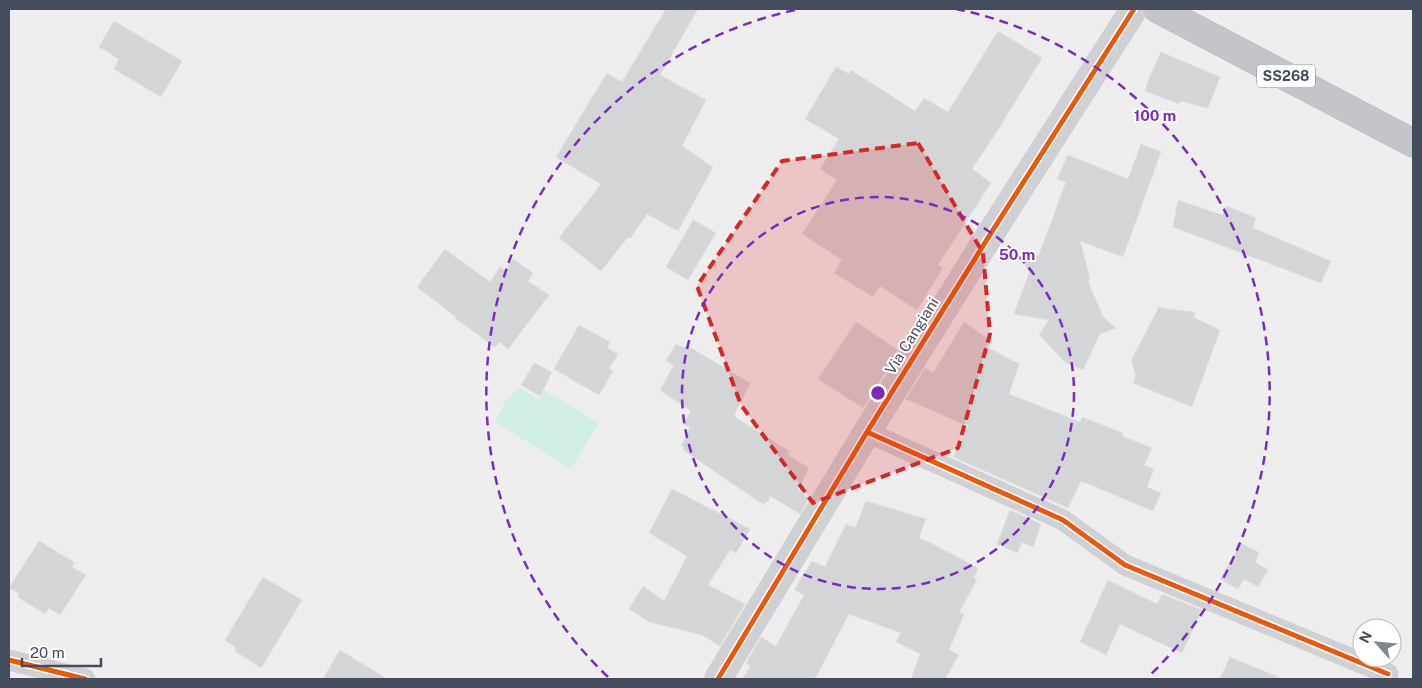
<svg xmlns="http://www.w3.org/2000/svg" width="1422" height="688" viewBox="0 0 1422 688" font-family="'Public Sans',sans-serif">
<rect width="100%" height="100%" fill="#efeeee"/>
<path fill="#d2efe3" d="M 519,387 L 539,400 L 544,390 L 599,423 L 571,469 L 495,422 L 505,402 Z"/>
<path fill="#d4d5d7" stroke="#e0e0e1" d="M 666,9 L 698,9 L 660,75 L 706,100 L 682,146 L 713,167 L 678,231 L 647,214 L 630,239 L 628,237 L 601,271 L 559,238 L 601,184 L 556,157 L 607,73 L 622,82 Z
M 114,21 L 182,61 L 161,97 L 114,69 L 119,59 L 99,47 Z
M 998,31 L 1042,58 L 996,133 L 972,169 L 991,183 L 938,265 L 943,268 L 917,310 L 880,286 L 873,297 L 834,273 L 842,260 L 802,234 L 837,180 L 820,169 L 839,139 L 805,119 L 836,67 L 849,74 L 851,70 L 915,111 L 924,98 L 948,112 Z
M 1161,52 L 1220,77 L 1208,108 L 1180,101 L 1179,104 L 1145,91 L 1148,81 Z
M 1141,144 L 1161,152 L 1123,257 L 1080,241 L 1090,278 L 1088,281 L 1103,317 L 1116,328 L 1100,334 L 1083,370 L 1065,362 L 1039,335 L 1049,320 L 1014,314 L 1029,273 L 1022,255 L 1038,257 L 1066,182 L 1057,179 L 1068,155 L 1128,179 Z
M 1178,200 L 1222,215 L 1226,206 L 1256,218 L 1253,228 L 1331,261 L 1321,283 L 1173,227 Z
M 693,220 L 716,233 L 688,280 L 666,267 Z
M 445,249 L 490,282 L 500,267 L 505,271 L 513,259 L 533,273 L 528,281 L 549,295 L 508,349 L 499,342 L 495,347 L 455,318 L 456,317 L 417,287 Z
M 1159,307 L 1167,309 L 1195,312 L 1195,318 L 1220,330 L 1192,407 L 1133,383 L 1136,376 L 1132,363 L 1132,359 Z
M 856,322 L 899,351 L 863,408 L 818,379 Z
M 964,322 L 991,341 L 989,348 L 1019,364 L 1009,394 L 1080,422 L 1082,417 L 1123,433 L 1122,436 L 1152,448 L 1144,465 L 1154,469 L 1147,487 L 1161,493 L 1153,511 L 1081,481 L 1068,508 L 953,457 L 968,426 L 906,399 L 925,368 L 933,373 Z
M 579,325 L 610,342 L 607,348 L 618,354 L 609,369 L 613,371 L 599,395 L 554,369 Z
M 676,344 L 684,348 L 686,345 L 750,383 L 734,416 L 789,451 L 788,455 L 809,468 L 798,490 L 809,498 L 800,514 L 770,496 L 768,502 L 766,501 L 764,505 L 683,450 L 684,447 L 681,446 L 690,428 L 684,424 L 691,411 L 660,390 L 674,365 L 666,361 Z
M 534,363 L 552,372 L 540,396 L 521,385 Z
M 672,489 L 750,529 L 736,553 L 730,550 L 708,585 L 745,604 L 720,646 L 702,635 L 649,622 L 629,609 L 643,586 L 664,601 L 687,556 L 649,533 Z
M 866,501 L 926,519 L 919,538 L 929,542 L 978,568 L 974,578 L 977,580 L 959,612 L 964,614 L 949,650 L 959,655 L 945,679 L 911,679 L 920,654 L 896,642 L 901,633 L 849,614 L 815,679 L 742,679 L 751,666 L 746,663 L 761,637 L 776,646 L 804,595 L 794,590 L 812,561 L 825,567 L 846,524 L 855,528 Z
M 1010,510 L 1041,524 L 1033,547 L 1022,542 L 1017,553 L 997,544 Z
M 39,541 L 75,563 L 72,567 L 86,575 L 60,615 L 49,608 L 45,614 L 18,597 L 19,593 L 9,588 Z
M 1241,543 L 1259,553 L 1255,562 L 1268,570 L 1258,587 L 1244,579 L 1238,589 L 1220,579 Z
M 263,577 L 302,600 L 261,668 L 235,651 L 236,648 L 225,640 Z
M 1108,580 L 1157,604 L 1162,594 L 1202,610 L 1182,653 L 1120,624 L 1106,655 L 1080,642 Z
M 340,650 L 387,679 L 323,679 Z
M 1230,657 L 1283,679 L 1220,679 Z"/>
<g fill="none" stroke-linecap="round" stroke-linejoin="round">
<g stroke="#b3b5bd" stroke-width="29">
<path id="trunk" d="M 1158,9 L 1413,143"/>
</g>
<path stroke="#cfd0d4" stroke-width="21" d="M 867,432 L 1063,520 L 1125,565 L 1388,674
M 9,660 L 85,679"/>
<path stroke="#cfd0d4" stroke-width="28" d="M 718,679 L 867,432 L 991,233 L 1134,9"/>
<use href="#trunk" stroke="#c4c5cb" stroke-width="28"/>
<g stroke="#fff" stroke-width="8">
<path id="cycleway" d="M 867,432 L 1063,520 L 1125,565 L 1388,674
M 9,660 L 85,679
M 718,679 L 867,432 L 991,233 L 1134,9"/>
</g>
<use href="#cycleway" stroke="#e8590c" stroke-width="5"/>
</g>
<path fill="#d62828" fill-opacity="0.2" stroke="#d62828" stroke-width="4" stroke-dasharray="10 6" stroke-linejoin="round" d="M 918,143 L 983,253 L 990,334 L 958,448 L 813,503 L 741,405 L 697,286 L 782,161 Z"/>
<g fill="none" stroke="#7b2cbf" stroke-width="2.5" stroke-dasharray="9 6">
<circle cx="878" cy="393" r="196"/>
<path d="M608 677A392 392 0 0 1 800 9M956 9A392 392 0 0 1 1148 677"/>
</g>
<g text-anchor="middle" stroke-width="4" stroke-linejoin="round" paint-order="stroke">
<rect fill="#fff" stroke="#7d828c" stroke-width="1" x="1257" y="64.5" width="58" height="23" rx="4"/>
<g font-size="14" font-weight="bold" fill="#454c5b">
<text x="1286" y="81">SS268</text>
</g>
<g font-size="15" fill="#454c5b" stroke="#fff">
<text transform="translate(912 336) rotate(-58)" y="5">Via Cangiani</text>
</g>
</g>
<circle cx="878" cy="393" r="8" fill="#7b2cbf" stroke="#fff" stroke-width="2.5"/>
<g font-size="15" text-anchor="middle" font-weight="bold" fill="#7b2cbf" stroke="#fff" stroke-width="4" stroke-linejoin="round" paint-order="stroke">
<text x="1155" y="121">100 m</text>
<text x="1017" y="260">50 m</text>
</g>
<rect width="1422" height="688" fill="none" stroke="#454c5b" stroke-width="20"/>
<g transform="translate(1377 643) rotate(297)"><circle r="24" fill="#ffffff" stroke="#b5b7bd"/>
<path d="M0-4L9 19L0 12L-9 19Z" fill="#80858e"/>
<text y="-8" font-size="14" font-weight="bold" text-anchor="middle" fill="#454c5b">N</text>
</g>
<path d="M22 658v8h79v-8" fill="none" stroke="#454c5b" stroke-width="2.5"/>
<text x="30" y="658" font-size="15" fill="#454c5b" stroke="#ffffff" stroke-width="4" paint-order="stroke">20 m</text>
</svg>
